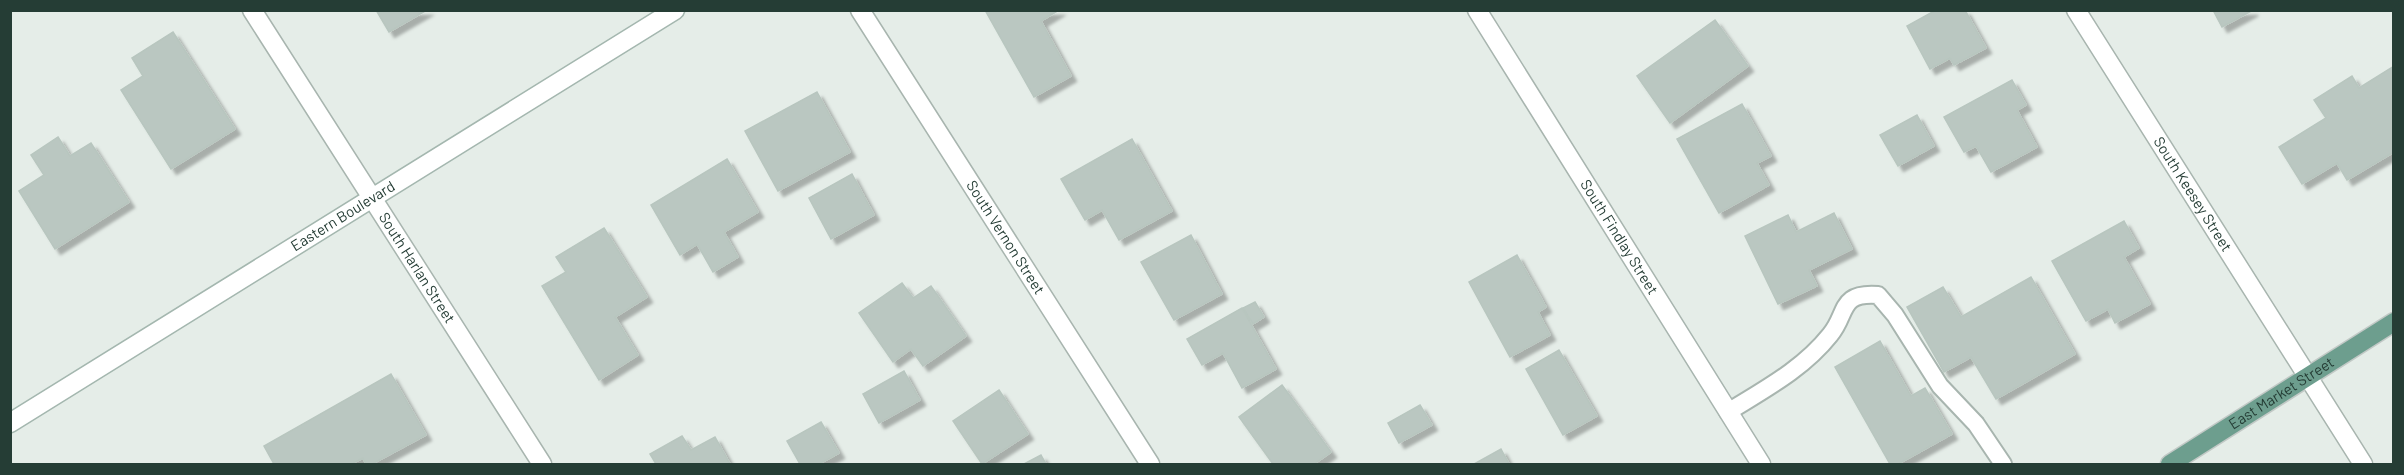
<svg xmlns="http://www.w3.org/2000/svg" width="2404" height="475" viewBox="0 0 2404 475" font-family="Barlow,sans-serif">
<defs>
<filter id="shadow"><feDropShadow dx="5.5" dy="5.5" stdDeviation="1.5" flood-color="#0004"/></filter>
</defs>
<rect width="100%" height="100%" fill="#e5ede8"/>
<path fill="#bac7c1" stroke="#b8c6bf" stroke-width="1.5" filter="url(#shadow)" d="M 376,10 L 427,10 L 389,32 Z
M 985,10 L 1059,10 L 1041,21 L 1071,76 L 1034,97 Z
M 1936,10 L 1965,10 L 1986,48 L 1954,65 L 1950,58 L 1930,69 L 1907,26 Z
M 2213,10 L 2253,10 L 2222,27 Z
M 1715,20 L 1748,66 L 1670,123 L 1637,76 Z
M 173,32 L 235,129 L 171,169 L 121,90 L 143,76 L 132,58 Z
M 2394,66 L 2394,152 L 2347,180 L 2337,163 L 2302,184 L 2279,147 L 2326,118 L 2314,100 L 2352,76 L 2359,88 Z
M 2012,80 L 2026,105 L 2017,110 L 2037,147 L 1991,172 L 1976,146 L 1964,152 L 1944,117 Z
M 817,92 L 850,152 L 778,191 L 745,131 Z
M 1742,104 L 1771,156 L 1757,163 L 1769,185 L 1719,213 L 1677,139 Z
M 1917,115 L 1934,146 L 1898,166 L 1880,135 Z
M 58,137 L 70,156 L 91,143 L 129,202 L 55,249 L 19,191 L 44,175 L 31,155 Z
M 1132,139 L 1172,211 L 1119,240 L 1102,210 L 1085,220 L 1061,179 Z
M 727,159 L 758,212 L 724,232 L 738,257 L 713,272 L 697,244 L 680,255 L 651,205 Z
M 852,174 L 874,215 L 831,239 L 809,198 Z
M 1834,213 L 1852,249 L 1809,270 L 1817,286 L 1778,304 L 1745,236 L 1788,215 L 1796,232 Z
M 2124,221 L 2139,248 L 2124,257 L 2150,304 L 2115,323 L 2108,309 L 2086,321 L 2052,261 Z
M 604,228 L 647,297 L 615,317 L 638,355 L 599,380 L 542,286 L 566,272 L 556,257 Z
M 1191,235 L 1222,294 L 1174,320 L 1141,262 Z
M 1517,255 L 1546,307 L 1538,312 L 1550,335 L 1510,357 L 1469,282 Z
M 2031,277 L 2075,354 L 1996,399 L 1971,357 L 1944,372 L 1907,307 L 1943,287 L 1961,317 Z
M 902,283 L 913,298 L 931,286 L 966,336 L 923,366 L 911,349 L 893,362 L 859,313 Z
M 1255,302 L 1264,317 L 1253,324 L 1243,308 Z
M 1242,308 L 1276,369 L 1242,388 L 1223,353 L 1202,365 L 1187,339 Z
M 1880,341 L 1911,396 L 1925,388 L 1952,434 L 1898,464 L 1890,464 L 1835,367 Z
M 1559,350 L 1597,416 L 1563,435 L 1526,369 Z
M 904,371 L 920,400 L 879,423 L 863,394 Z
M 391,374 L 426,435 L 372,464 L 366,464 L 363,458 L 351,464 L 274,464 L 264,446 Z
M 1282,385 L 1331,452 L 1314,464 L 1273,464 L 1239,417 Z
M 999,390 L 1028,434 L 982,464 L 953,421 Z
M 1420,405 L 1432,425 L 1399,443 L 1388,423 Z
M 821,422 L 839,453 L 819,464 L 800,464 L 787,441 Z
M 682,436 L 691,450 L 715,437 L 730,464 L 656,464 L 650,454 Z
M 1501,449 L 1509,464 L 1474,464 Z
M 1041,455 L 1046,464 L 1024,464 Z"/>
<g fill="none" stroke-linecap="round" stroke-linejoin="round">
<g stroke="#a8b5af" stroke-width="20">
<path id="lane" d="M 1728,412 C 1765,389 1803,369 1830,335 C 1848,314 1838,292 1878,295 L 1895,315 L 1940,386 L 1976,424 L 2003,464"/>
</g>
<g stroke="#a8b5af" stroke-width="21">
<g id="street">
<path id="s1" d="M 252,10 L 542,464"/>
<path id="s2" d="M 860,10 L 1150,464"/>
<path id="s3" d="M 1477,10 L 1761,464"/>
<path id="s4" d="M 2076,10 L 2363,464"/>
</g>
</g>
<g stroke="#a4b7af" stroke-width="21">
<g id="secondary">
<path id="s5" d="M 10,423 L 675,10"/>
</g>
</g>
<g stroke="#c2c9c6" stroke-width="21">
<g id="primary">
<path id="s6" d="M 2170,464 L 2394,322"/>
</g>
</g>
<use href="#lane" stroke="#fff" stroke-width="16"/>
<use href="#street" stroke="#fff" stroke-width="18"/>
<use href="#secondary" stroke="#fff" stroke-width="18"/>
<use href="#primary" stroke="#6d9e8e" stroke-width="18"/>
</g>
<g text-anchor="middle" stroke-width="4.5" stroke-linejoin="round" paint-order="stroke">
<g font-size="15" fill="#253d35" stroke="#f5f9f7">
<text dy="5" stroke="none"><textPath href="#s4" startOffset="218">South Keesey Street</textPath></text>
<text dy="5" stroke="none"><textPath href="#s5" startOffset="392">Eastern Boulevard</textPath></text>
<text dy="5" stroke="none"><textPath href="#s2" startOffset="270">South Vernon Street</textPath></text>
<text dy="5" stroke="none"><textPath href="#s3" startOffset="268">South Findlay Street</textPath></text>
<text dy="5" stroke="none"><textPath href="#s1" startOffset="306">South Harlan Street</textPath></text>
<text dy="5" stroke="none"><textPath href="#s6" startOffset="132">East Market Street</textPath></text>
</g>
</g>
<rect width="2404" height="475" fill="none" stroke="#253d35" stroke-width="24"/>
</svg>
